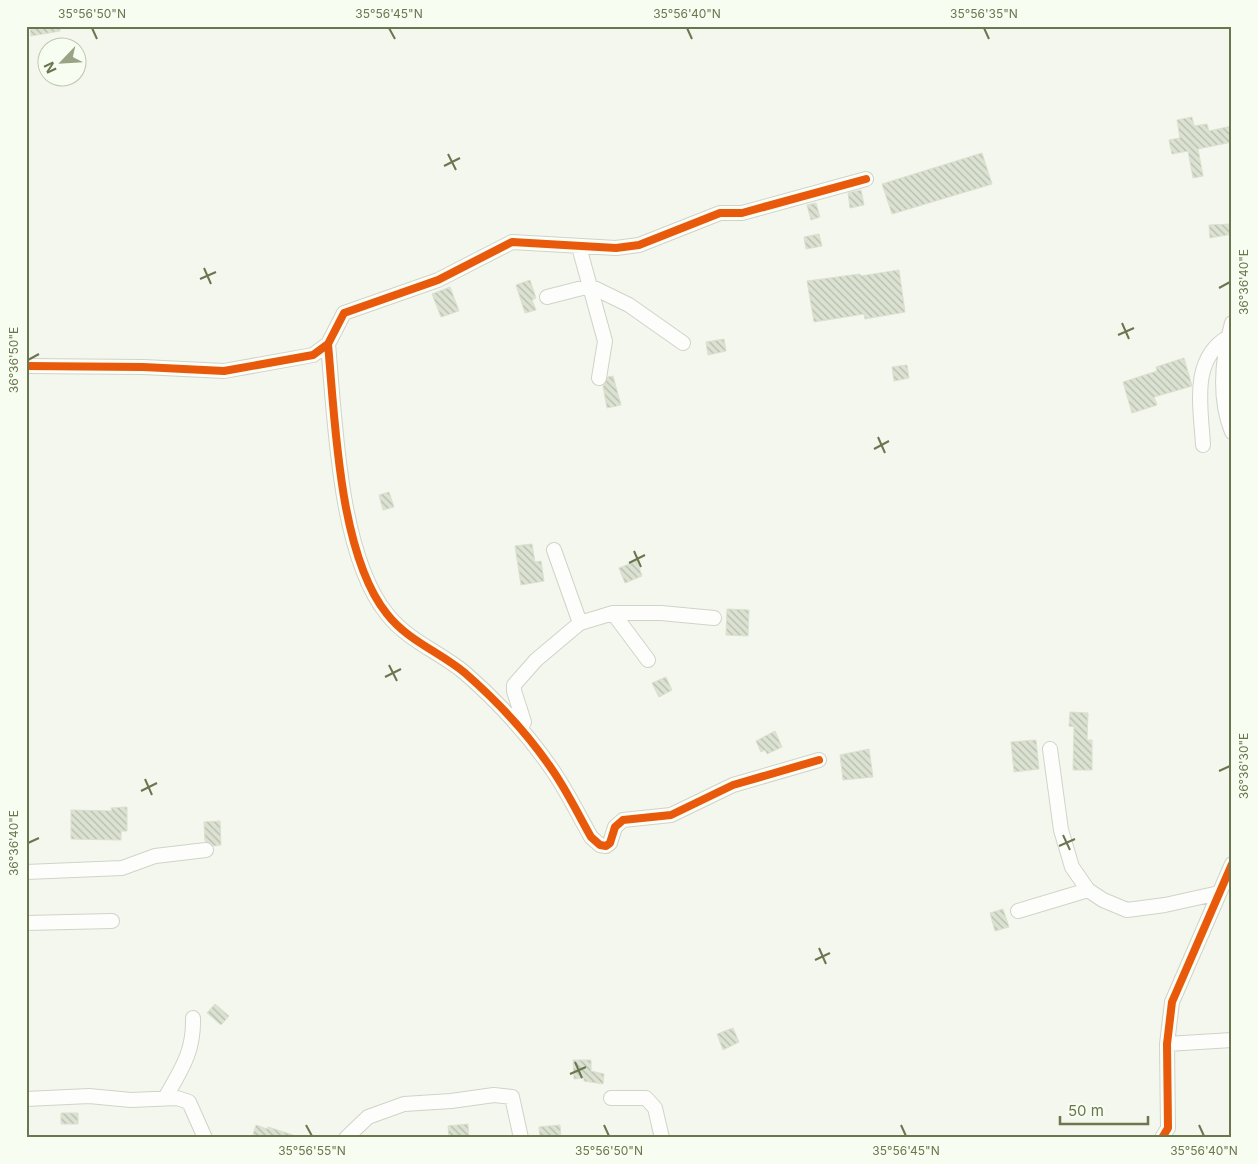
<svg xmlns="http://www.w3.org/2000/svg" width="1258" height="1164" viewBox="0 0 1258 1164" font-family="Inter,sans-serif">
<defs>
<pattern id="building-back-hatch" width="6" height="6" patternUnits="userSpaceOnUse" patternTransform="scale(1.25)"><rect width="6" height="6" fill="#dce2d2"/><path d="M-1 5l2 2M0 0l6 6M5-1l2 2" fill="none" stroke="#b6bcad"/></pattern>
</defs>
<rect width="100%" height="100%" fill="#f3f7ee"/>
<path fill="url(#building-back-hatch)" stroke="#dbe0d0" d="M 30,26 L 59,26 L 60,31 L 31,36 Z
M 1192,117 L 1194,126 L 1207,124 L 1209,131 L 1232,126 L 1232,142 L 1198,149 L 1203,176 L 1193,178 L 1188,151 L 1172,154 L 1169,140 L 1180,138 L 1177,120 Z
M 982,153 L 992,184 L 892,214 L 882,184 Z
M 861,190 L 864,205 L 850,208 L 848,193 Z
M 816,203 L 820,217 L 811,220 L 807,205 Z
M 1232,224 L 1232,234 L 1210,238 L 1209,225 Z
M 819,234 L 822,246 L 806,249 L 804,237 Z
M 899,270 L 905,312 L 865,319 L 864,314 L 814,322 L 807,281 L 860,274 L 861,276 Z
M 530,280 L 536,298 L 532,300 L 536,310 L 525,313 L 516,285 Z
M 450,287 L 459,311 L 441,317 L 432,294 Z
M 724,339 L 726,351 L 708,355 L 706,342 Z
M 1184,358 L 1192,386 L 1154,397 L 1157,405 L 1132,413 L 1123,382 L 1157,371 L 1156,367 Z
M 907,365 L 909,378 L 894,381 L 892,367 Z
M 613,376 L 621,405 L 607,408 L 603,386 L 608,377 Z
M 389,492 L 394,507 L 383,510 L 379,495 Z
M 532,544 L 535,562 L 541,561 L 544,581 L 521,585 L 515,546 Z
M 637,561 L 642,576 L 625,583 L 619,568 Z
M 727,609 L 749,610 L 748,636 L 726,635 Z
M 666,677 L 672,690 L 659,697 L 652,683 Z
M 1070,712 L 1088,713 L 1087,740 L 1092,740 L 1092,770 L 1073,770 L 1074,727 L 1069,726 Z
M 775,731 L 782,747 L 767,754 L 765,750 L 761,752 L 756,741 Z
M 1036,740 L 1039,769 L 1014,772 L 1011,742 Z
M 869,749 L 873,777 L 843,780 L 840,755 Z
M 127,807 L 127,831 L 121,831 L 121,840 L 71,839 L 71,810 L 112,811 L 111,808 Z
M 220,821 L 221,845 L 214,846 L 205,841 L 204,822 Z
M 1003,909 L 1009,927 L 995,931 L 990,913 Z
M 215,1004 L 229,1016 L 221,1025 L 207,1013 Z
M 733,1028 L 739,1042 L 723,1050 L 717,1034 Z
M 573,1060 L 591,1060 L 591,1071 L 604,1074 L 603,1084 L 584,1081 L 584,1078 L 574,1079 Z
M 61,1113 L 78,1113 L 78,1124 L 61,1124 Z
M 468,1124 L 469,1138 L 449,1138 L 448,1126 Z
M 256,1125 L 267,1129 L 268,1127 L 296,1136 L 296,1138 L 252,1138 Z
M 560,1125 L 561,1138 L 540,1138 L 539,1127 Z"/>
<g fill="none" stroke-linecap="round" stroke-linejoin="round">
<g stroke="#d0d3c8" stroke-width="16">
<path id="street" d="M 579,247 L 605,341 L 599,378
M 547,297 L 590,286 L 629,305 L 683,343
M 1232,323 C 1222,359 1218,397 1232,432
M 328,344 C 335,420 339,555 387,614 C 408,641 440,652 465,673 C 497,701 527,733 551,768 C 566,789 578,814 591,837 L 600,845 L 606,846 L 610,843 L 615,827 L 623,820 L 671,815 L 733,785 L 819,760
M 26,366 L 143,367 L 224,371 L 313,355 L 328,344 L 344,313 L 438,280 L 512,242 L 616,248 L 639,245 L 720,213 L 742,213 L 866,179
M 1203,445 C 1201,407 1190,360 1228,337
M 554,550 L 580,623
M 613,613 L 648,660
M 521,728 L 524,722 L 514,691 L 514,685 L 536,660 L 580,623 L 613,613 L 661,613 L 714,618
M 1050,749 L 1061,830 L 1072,867 L 1088,890 L 1103,900 L 1127,910 L 1165,905 L 1219,893
M 26,872 L 122,868 L 155,856 L 206,850
M 1018,911 L 1088,890
M 26,923 L 112,921
M 1167,1044 L 1232,1040
M 165,1098 C 181,1070 194,1052 193,1018
M 611,1098 L 646,1098 L 655,1108 L 662,1138
M 26,1099 L 89,1096 L 131,1100 L 177,1098 L 189,1102 L 205,1138
M 346,1138 L 368,1117 L 404,1104 L 451,1101 L 494,1095 L 512,1097 L 521,1138
M 1162,1138 L 1168,1128 L 1167,1044 L 1172,1002 L 1232,864"/>
</g>
<use href="#street" stroke="#fdfefc" stroke-width="14"/>
<g stroke="#f7fef1" stroke-width="11">
<path id="cycleway" d="M 328,344 C 335,420 339,555 387,614 C 408,641 440,652 465,673 C 497,701 527,733 551,768 C 566,789 578,814 591,837 L 600,845 L 606,846 L 610,843 L 615,827 L 623,820 L 671,815 L 733,785 L 819,760
M 26,366 L 143,367 L 224,371 L 313,355 L 328,344 L 344,313 L 438,280 L 512,242 L 616,248 L 639,245 L 720,213 L 742,213 L 866,179
M 1162,1138 L 1168,1128 L 1167,1044 L 1172,1002 L 1232,864"/>
</g>
<use href="#cycleway" stroke="#e8590c" stroke-width="8"/>
</g>
<path fill="none" stroke="#6b754e" stroke-width="2" d="M 92,28 L 97,39M 389,28 L 395,39M 687,28 L 692,39M 984,28 L 989,39M 448,154 L 456,170M 444,166 L 460,158M 204,268 L 211,284M 200,279 L 216,272M 1219,288 L 1230,282M 1122,323 L 1129,339M 1118,335 L 1134,328M 28,360 L 39,354M 878,437 L 885,453M 874,449 L 889,441M 634,551 L 641,567M 629,563 L 645,555M 389,665 L 397,681M 385,677 L 401,669M 1219,771 L 1230,766M 145,779 L 152,795M 141,791 L 157,783M 1063,835 L 1070,850M 28,843 L 39,838M 1059,846 L 1075,839M 819,948 L 826,964M 815,960 L 830,953M 575,1062 L 582,1078M 570,1074 L 586,1067M 306,1125 L 312,1136M 604,1125 L 609,1136M 901,1125 L 906,1136M 1199,1125 L 1204,1136"/>
<rect width="1258" height="1164" fill="none" stroke="#f7fef1" stroke-width="55"/>
<g transform="translate(62 62) rotate(245)"><circle r="24" fill="#f7fef1" stroke="#bfc7b0"/>
<path d="M0-4L9 19L0 12L-9 19Z" fill="#9ba286"/>
<text y="-8" font-size="14" font-weight="bold" text-anchor="middle" fill="#6b754e">N</text>
</g>
<path d="M1060 1116v8h88v-8" fill="none" stroke="#6b754e" stroke-width="2.5"/>
<text x="1068" y="1116" font-size="15" fill="#6b754e" stroke="#f7fef1" stroke-width="4" paint-order="stroke">50 m</text>
<rect x="28" y="28" width="1202" height="1108" fill="none" stroke="#6b754e" stroke-width="2"/>
<g font-size="12" text-anchor="middle" fill="#6b754e">
<text x="92" y="18">35°56'50"N</text>
<text x="389" y="18">35°56'45"N</text>
<text x="687" y="18">35°56'40"N</text>
<text x="984" y="18">35°56'35"N</text>
<text transform="translate(1244 282) rotate(-90)" y="4">36°36'40"E</text>
<text transform="translate(14 360) rotate(-90)" y="4">36°36'50"E</text>
<text transform="translate(1244 766) rotate(-90)" y="4">36°36'30"E</text>
<text transform="translate(14 843) rotate(-90)" y="4">36°36'40"E</text>
<text x="312" y="1155">35°56'55"N</text>
<text x="609" y="1155">35°56'50"N</text>
<text x="906" y="1155">35°56'45"N</text>
<text x="1204" y="1155">35°56'40"N</text>
</g>
</svg>
